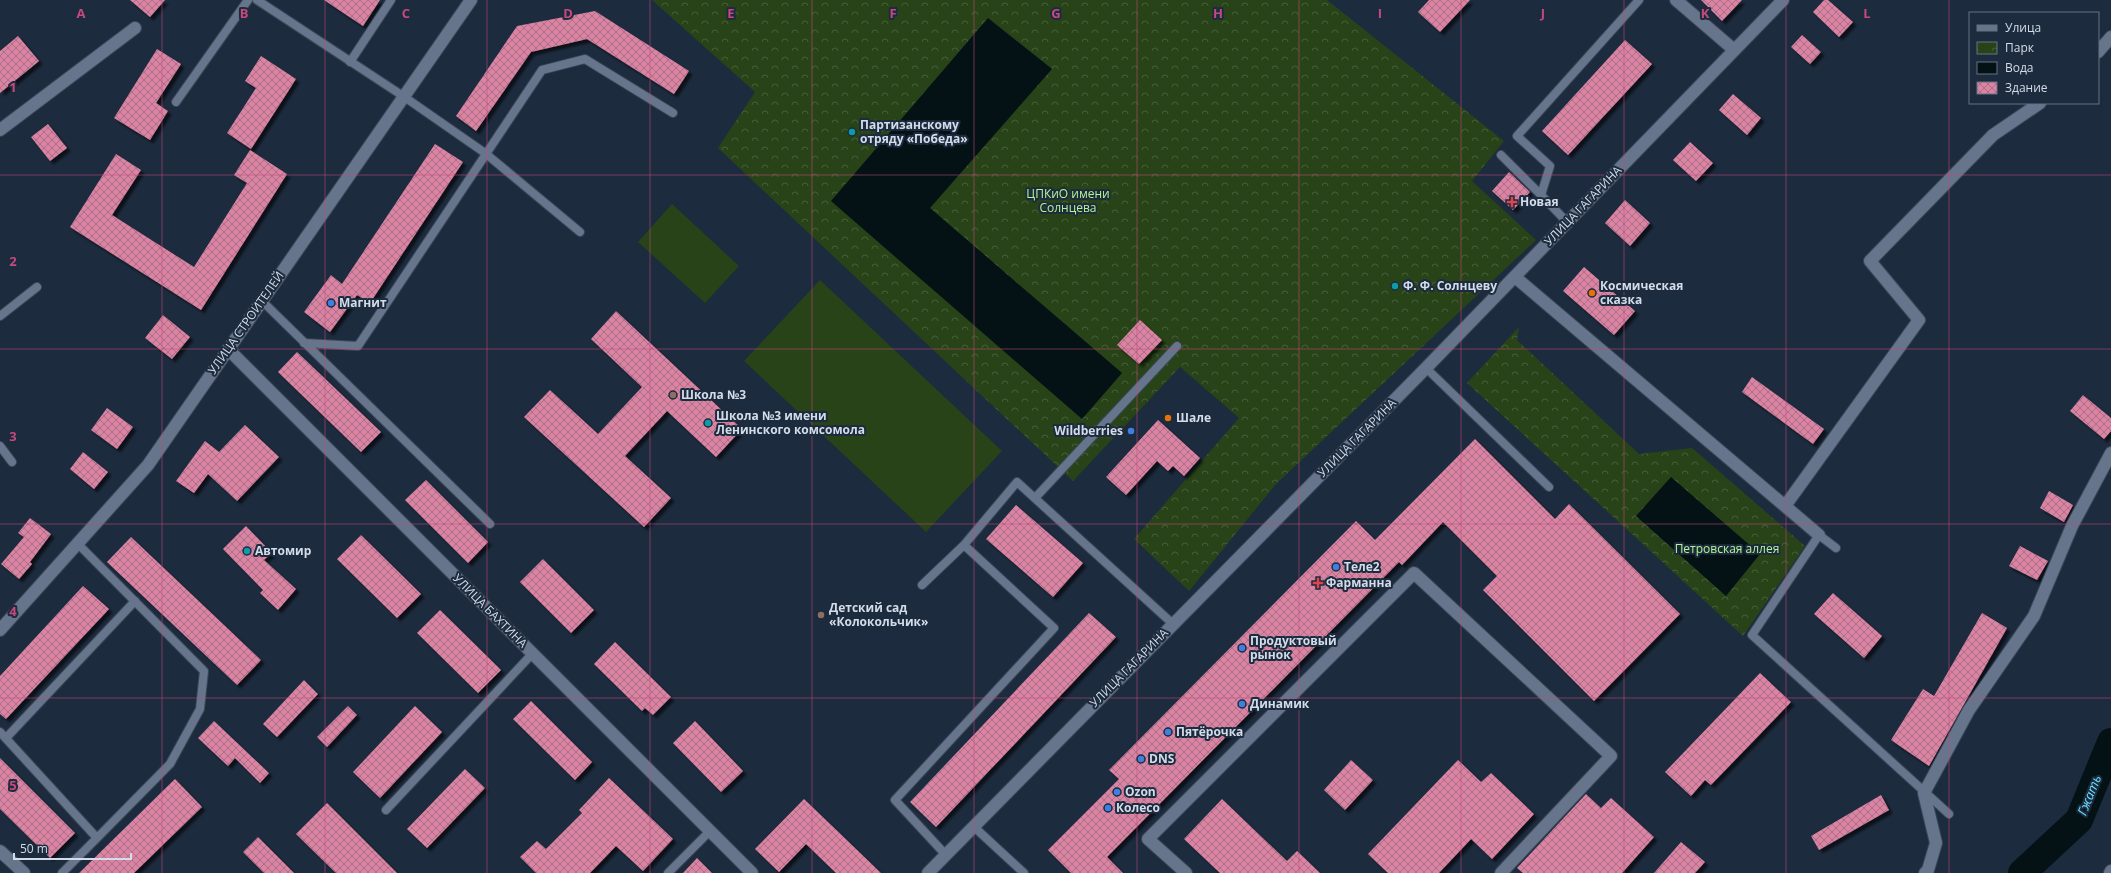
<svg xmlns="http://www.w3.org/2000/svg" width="2111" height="873" viewBox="0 0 2111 873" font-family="'Open Sans',sans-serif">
<defs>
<pattern id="park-crowns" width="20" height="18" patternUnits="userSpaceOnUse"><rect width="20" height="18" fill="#284318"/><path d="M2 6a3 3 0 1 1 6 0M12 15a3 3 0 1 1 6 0" fill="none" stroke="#465e3a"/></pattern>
<pattern id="building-cross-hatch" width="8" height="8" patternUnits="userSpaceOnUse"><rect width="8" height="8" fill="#da83a2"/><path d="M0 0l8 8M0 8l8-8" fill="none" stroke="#ac7086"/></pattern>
<filter id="shadow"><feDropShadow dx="3.5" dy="3.5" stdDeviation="1" flood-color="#0009"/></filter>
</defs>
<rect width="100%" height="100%" fill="#1d2b3e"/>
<path fill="url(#park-crowns)" d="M 652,0 L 1327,0 L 1504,141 L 1472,181 L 1536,240 L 1276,484 L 1189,591 L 1134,539 L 1239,418 L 1180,367 L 1073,481 L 718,148 L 755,92 Z
M 1519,327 L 1517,340 L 1639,454 L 1692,448 L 1805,546 L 1743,636 L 1467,383 Z"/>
<path fill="#284318" d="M 672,204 L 739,266 L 705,303 L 638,242 Z
M 820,280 L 1002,451 L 926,532 L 744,361 Z"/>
<path fill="#041216" d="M 988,18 L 1052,69 L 930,208 L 1122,373 L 1082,419 L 831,201 Z
M 1671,477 L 1760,554 L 1726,596 L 1636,516 Z"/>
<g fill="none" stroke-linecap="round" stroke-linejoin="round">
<path stroke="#041216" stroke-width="28" d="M 2022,873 L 2079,820 L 2111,742"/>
</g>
<path fill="url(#building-cross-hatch)" filter="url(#shadow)" d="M 130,0 L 165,0 L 150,17 Z
M 324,0 L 380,0 L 363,26 Z
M 1429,0 L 1470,0 L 1440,32 L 1418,12 Z
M 1701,0 L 1742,0 L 1722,21 Z
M 1824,0 L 1828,0 L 1853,22 L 1839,37 L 1813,12 Z
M 595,11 L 689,71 L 674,94 L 587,39 L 531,52 L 476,131 L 456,116 L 517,26 Z
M 1802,35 L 1821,52 L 1810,64 L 1791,47 Z
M 18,36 L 39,61 L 0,93 L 0,51 Z
M 1625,40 L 1652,64 L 1568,155 L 1542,131 Z
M 157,49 L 181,64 L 156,103 L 168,111 L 150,140 L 114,118 Z
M 261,56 L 296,79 L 251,149 L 227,133 L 256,88 L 245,81 Z
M 1733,94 L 1761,118 L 1747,135 L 1719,110 Z
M 48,124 L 67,148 L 50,161 L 31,137 Z
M 1690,142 L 1713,163 L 1696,181 L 1673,160 Z
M 435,144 L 463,162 L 370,303 L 357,295 L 330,332 L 304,312 L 331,275 L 342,284 Z
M 250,150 L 287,174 L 201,310 L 70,227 L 116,154 L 141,170 L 112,215 L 194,267 L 247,183 L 234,175 Z
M 1509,172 L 1530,192 L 1513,210 L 1492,191 Z
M 1625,200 L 1650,223 L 1630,246 L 1605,223 Z
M 1584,267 L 1635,311 L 1614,335 L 1563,291 Z
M 616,311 L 742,429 L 716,457 L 667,411 L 625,456 L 671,498 L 644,527 L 524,417 L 550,390 L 598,434 L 642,387 L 591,339 Z
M 163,315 L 190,337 L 172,359 L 145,338 Z
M 1140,320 L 1162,340 L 1139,364 L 1117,345 Z
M 297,352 L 381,432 L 361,452 L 278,372 Z
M 1752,377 L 1824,429 L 1813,444 L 1742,392 Z
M 2083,395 L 2111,418 L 2111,431 L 2104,439 L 2070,411 Z
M 107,408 L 133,427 L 117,449 L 91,430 Z
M 1158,420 L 1200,458 L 1184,476 L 1173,466 L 1168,471 L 1157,461 L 1126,495 L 1106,477 Z
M 245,425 L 279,457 L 237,501 L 208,474 L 194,493 L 176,481 L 205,441 L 219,452 Z
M 1475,439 L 1555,519 L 1569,504 L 1680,614 L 1594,701 L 1483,590 L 1497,576 L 1443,522 L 1402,565 L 1399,562 L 1107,857 L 1123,873 L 1071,873 L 1048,850 L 1119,779 L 1109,770 L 1356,521 L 1375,540 Z
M 83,452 L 108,472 L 94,489 L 70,469 Z
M 426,480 L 488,542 L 468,563 L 405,500 Z
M 2049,491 L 2073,505 L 2064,522 L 2040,508 Z
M 1016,505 L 1083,563 L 1053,597 L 986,539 Z
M 30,518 L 51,534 L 30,562 L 32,564 L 19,579 L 1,564 L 24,537 L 18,533 Z
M 246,526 L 272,553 L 264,560 L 296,589 L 278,610 L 260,593 L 263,590 L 223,549 Z
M 361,535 L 421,594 L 397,618 L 337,559 Z
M 131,537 L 261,660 L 237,685 L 107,562 Z
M 2020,546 L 2048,561 L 2037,580 L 2009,566 Z
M 543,559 L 594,610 L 571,633 L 520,582 Z
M 83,586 L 109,609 L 6,719 L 0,714 L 0,676 Z
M 1833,593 L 1882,636 L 1864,658 L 1814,614 Z
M 440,610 L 501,670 L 478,693 L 417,633 Z
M 1089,613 L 1116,637 L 936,827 L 910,802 Z
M 1982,613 L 2007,628 L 1929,766 L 1891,740 L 1923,689 L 1934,696 Z
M 615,642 L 671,697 L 653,715 L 645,708 L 642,711 L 594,664 Z
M 1760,673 L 1791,702 L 1711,785 L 1705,780 L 1691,796 L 1665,772 Z
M 304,680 L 318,694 L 277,737 L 263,724 Z
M 531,701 L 592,762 L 575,780 L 513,719 Z
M 348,706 L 357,715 L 327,747 L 317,737 Z
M 415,706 L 442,732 L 380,798 L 353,772 Z
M 214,721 L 269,773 L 260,783 L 235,758 L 228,766 L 198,738 Z
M 695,721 L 743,771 L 721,792 L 673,743 Z
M 0,758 L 75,833 L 50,858 L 0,809 Z
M 1351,760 L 1373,780 L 1345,810 L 1324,790 Z
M 1458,760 L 1481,782 L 1491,773 L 1534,814 L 1492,859 L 1471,839 L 1439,873 L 1388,873 L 1368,854 Z
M 465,769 L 485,788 L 427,848 L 407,829 Z
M 609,778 L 673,839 L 643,871 L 616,846 L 590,873 L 536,873 L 520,857 L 537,841 L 546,849 L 582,813 L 579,810 Z
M 175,779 L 202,807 L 134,873 L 79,873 Z
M 1586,794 L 1601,808 L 1611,798 L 1654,837 L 1622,873 L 1523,873 L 1517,868 Z
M 1881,795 L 1889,810 L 1819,850 L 1811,836 Z
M 804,799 L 881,873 L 836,873 L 806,844 L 779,872 L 755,849 Z
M 1222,799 L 1287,861 L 1297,851 L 1320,873 L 1220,873 L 1184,839 Z
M 327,803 L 397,873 L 336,873 L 296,834 Z
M 258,837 L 294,873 L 264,873 L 243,852 Z
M 1681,842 L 1705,862 L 1695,873 L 1654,873 Z
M 697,858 L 712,873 L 683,873 Z"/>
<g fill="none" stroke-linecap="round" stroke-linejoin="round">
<g stroke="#3c4757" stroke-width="10">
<path id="lane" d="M 257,0 L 403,96 L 485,153 L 580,232
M 350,62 L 391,0
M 176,102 L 248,0
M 1501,155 L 1541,195
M 1567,222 L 1541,195 L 1550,166 L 1517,136 L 1639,0
M 261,300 L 490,524
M 0,316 L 37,287
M 304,343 L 358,346 L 542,70 L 585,59 L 673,113
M 1426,368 L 1549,487
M 0,446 L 12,462
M 1035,498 L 1177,346
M 77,543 L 204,671 L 200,709 L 170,764 L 97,838
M 1836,548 L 1819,535 L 1752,635 L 1949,814
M 922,585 L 964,545
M 0,732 L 97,838 L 62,873
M 6,738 L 135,601
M 386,810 L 533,653
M 973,826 L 1024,873
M 945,854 L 895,800 L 1054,628 L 964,545 L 1017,482 L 1173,624
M 668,873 L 710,831"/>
</g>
<g stroke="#3c4757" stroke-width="14">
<path id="street" d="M 2098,52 L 2111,37
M 0,130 L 135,28
M 1515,277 L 1819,535
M 228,349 L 752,873
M 1785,506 L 1919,320 L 1870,261 L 1993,135 L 2040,103
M 1186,873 L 1148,839 L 1414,573 L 1611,756 L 1501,873
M 1925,873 L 1928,870 L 1936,843 L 1924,793 L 1969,710 L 2034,616 L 2072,526 L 2111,453
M 2110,873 L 2111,871"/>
</g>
<g stroke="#3c4757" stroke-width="14">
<path id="secondary" d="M 1676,0 L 1733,49
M 0,630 L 148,465 L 471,0
M 0,851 L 24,873
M 928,873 L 1426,368 L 1783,0"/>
</g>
<use href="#lane" stroke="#66758c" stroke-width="8"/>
<use href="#street" stroke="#66758c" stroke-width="12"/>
<use href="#secondary" stroke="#66758c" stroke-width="12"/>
</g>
<path fill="none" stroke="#c6497e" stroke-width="1" stroke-opacity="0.55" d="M 162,0 L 162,873M 325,0 L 325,873M 487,0 L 487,873M 650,0 L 650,873M 812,0 L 812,873M 974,0 L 974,873M 1137,0 L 1137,873M 1299,0 L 1299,873M 1461,0 L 1461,873M 1624,0 L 1624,873M 1786,0 L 1786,873M 1949,0 L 1949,873M 0,175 L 2111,175M 0,349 L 2111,349M 0,524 L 2111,524M 0,698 L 2111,698"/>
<g fill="#0f9aa8" stroke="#1d2b3e" stroke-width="1.5">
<circle cx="852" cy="132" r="4"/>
<circle cx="1395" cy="286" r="4"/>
<circle cx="708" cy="423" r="4"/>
<circle cx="247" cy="551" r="4"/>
</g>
<g fill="#e0444e" stroke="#1d2b3e" stroke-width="1.5">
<path d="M1510 196h4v4h4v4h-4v4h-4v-4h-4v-4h4z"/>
<path d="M1316 577h4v4h4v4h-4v4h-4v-4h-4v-4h4z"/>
</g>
<g fill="#e8710a" stroke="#1d2b3e" stroke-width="1.5">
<circle cx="1592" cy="293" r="4"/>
<circle cx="1168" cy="418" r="4"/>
</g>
<g fill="#3f7fe0" stroke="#1d2b3e" stroke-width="1.5">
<circle cx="331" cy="303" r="4"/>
<circle cx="1131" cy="431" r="4"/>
<circle cx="1336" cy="567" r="4"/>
<circle cx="1242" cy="648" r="4"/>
<circle cx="1242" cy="704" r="4"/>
<circle cx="1168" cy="732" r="4"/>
<circle cx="1141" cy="759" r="4"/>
<circle cx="1117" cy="792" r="4"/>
<circle cx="1108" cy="808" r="4"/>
</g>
<g fill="#8d6e63" stroke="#1d2b3e" stroke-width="1.5">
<circle cx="673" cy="395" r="4"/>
<circle cx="821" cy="615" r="4"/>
</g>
<g text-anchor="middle" stroke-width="4" stroke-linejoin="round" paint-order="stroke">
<g font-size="12" font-weight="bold" fill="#d3dce9" stroke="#1d2b3e" text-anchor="start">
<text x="860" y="129">Партизанскому<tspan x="860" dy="14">отряду «Победа»</tspan></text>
<text x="1520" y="206">Новая</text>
<text x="1403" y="290">Ф. Ф. Солнцеву</text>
<text x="1600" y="290">Космическая<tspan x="1600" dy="14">сказка</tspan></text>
<text x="339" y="307">Магнит</text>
<text x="681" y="399">Школа №3</text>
<text x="716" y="420">Школа №3 имени<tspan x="716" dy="14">Ленинского комсомола</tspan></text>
<text x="1176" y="422">Шале</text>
<text x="1123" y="435" text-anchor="end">Wildberries</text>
<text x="255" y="555">Автомир</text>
<text x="1344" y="571">Теле2</text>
<text x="1326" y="587">Фарманна</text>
<text x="829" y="612">Детский сад<tspan x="829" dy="14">«Колокольчик»</tspan></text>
<text x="1250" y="645">Продуктовый<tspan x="1250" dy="14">рынок</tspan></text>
<text x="1250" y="708">Динамик</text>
<text x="1176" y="736">Пятёрочка</text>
<text x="1149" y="763">DNS</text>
<text x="1125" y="796">Ozon</text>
<text x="1116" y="812">Колесо</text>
</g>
<g font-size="12" fill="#b4f492" stroke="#1d2b3e">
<text x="1068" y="198">ЦПКиО имени<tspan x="1068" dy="14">Солнцева</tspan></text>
<text x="1727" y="553">Петровская аллея</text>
</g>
<g font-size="12" fill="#d3dce9" stroke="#1d2b3e">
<text transform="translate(1583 206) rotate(-46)" y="4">УЛИЦА ГАГАРИНА</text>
<text transform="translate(246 323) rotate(-55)" y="4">УЛИЦА СТРОИТЕЛЕЙ</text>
<text transform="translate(1357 438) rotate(-45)" y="4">УЛИЦА ГАГАРИНА</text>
<text transform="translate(490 611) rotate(45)" y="4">УЛИЦА БАХТИНА</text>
<text transform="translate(1129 668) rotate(-45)" y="4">УЛИЦА ГАГАРИНА</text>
</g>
<g font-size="13" font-style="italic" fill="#66dcfc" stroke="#1d2b3e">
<text transform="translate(2089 795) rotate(-68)" y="5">Гжать</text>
</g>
</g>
<g font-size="13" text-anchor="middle" font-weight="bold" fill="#c6497e" stroke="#1d2b3e" stroke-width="4" stroke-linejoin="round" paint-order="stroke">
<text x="81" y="18">A</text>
<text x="244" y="18">B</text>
<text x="406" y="18">C</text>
<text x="568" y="18">D</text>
<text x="731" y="18">E</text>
<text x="893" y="18">F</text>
<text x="1056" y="18">G</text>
<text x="1218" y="18">H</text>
<text x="1380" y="18">I</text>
<text x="1543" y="18">J</text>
<text x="1705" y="18">K</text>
<text x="1867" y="18">L</text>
<text x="13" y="92">1</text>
<text x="13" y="266">2</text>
<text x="13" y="441">3</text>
<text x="13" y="616">4</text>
<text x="13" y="790">5</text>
</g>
<rect x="1969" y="12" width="130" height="92" fill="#1d2b3e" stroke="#667282"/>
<rect x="1977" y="25" width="20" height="6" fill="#66758c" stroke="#667282"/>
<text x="2005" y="32" font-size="12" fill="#d3dce9">Улица</text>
<rect x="1977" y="42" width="20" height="12" fill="url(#park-crowns)" stroke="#667282"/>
<text x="2005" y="52" font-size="12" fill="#d3dce9">Парк</text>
<rect x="1977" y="62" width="20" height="12" fill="#041216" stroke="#667282"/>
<text x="2005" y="72" font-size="12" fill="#d3dce9">Вода</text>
<rect x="1977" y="82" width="20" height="12" fill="url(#building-cross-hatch)" stroke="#667282"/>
<text x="2005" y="92" font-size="12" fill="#d3dce9">Здание</text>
<path d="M14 853v6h117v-6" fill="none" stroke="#d3dce9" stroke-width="2"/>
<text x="20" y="853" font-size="12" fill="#d3dce9" stroke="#1d2b3e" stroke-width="3" paint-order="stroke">50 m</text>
</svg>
